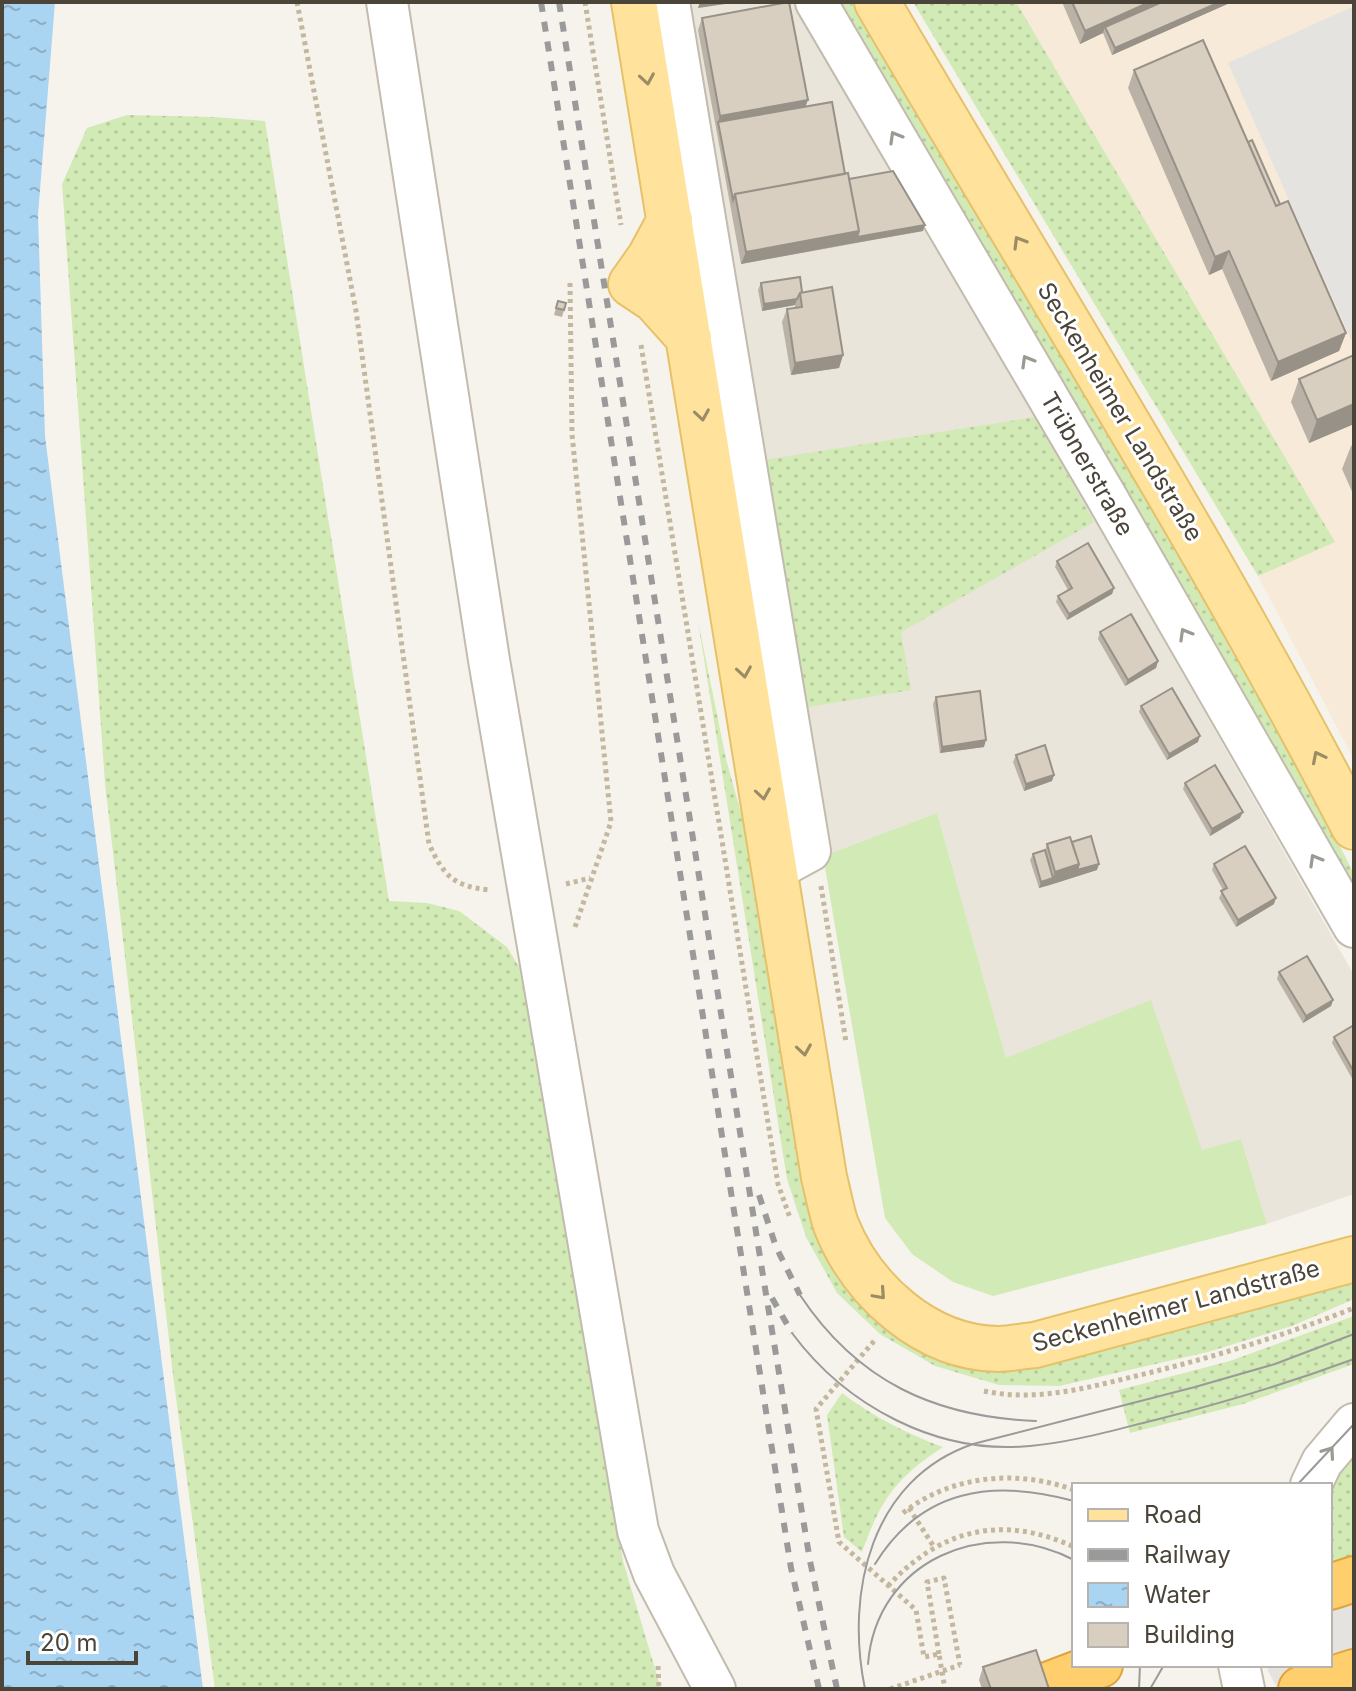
<svg xmlns="http://www.w3.org/2000/svg" width="1356" height="1691" viewBox="0 0 1356 1691" font-family="Inter,sans-serif">
<defs>
<pattern id="grass-dots" width="8" height="8" patternUnits="userSpaceOnUse" patternTransform="scale(2)"><rect width="8" height="8" fill="#d2eab5"/><path d="M2 2h.1M6 6h.1" fill="none" stroke="#b6ca9c" stroke-width="1.8" stroke-linecap="round"/></pattern>
<pattern id="water-ripples" width="26" height="14" patternUnits="userSpaceOnUse" patternTransform="scale(2)"><rect width="26" height="14" fill="#a9d4f2"/><path d="M2 4q2-2 4 0t4 0M15 11q2-2 4 0t4 0" fill="none" stroke="#8caec5"/></pattern>
</defs>
<rect width="100%" height="100%" fill="#f6f3ec"/>
<path fill="#eae5da" d="M 678,2 L 801,2 L 1354,975 L 1354,1194 L 1267,1224 L 1241,1139 L 1202,1151 L 1006,1058 L 937,813 L 823,856 Z"/>
<path fill="#f7ead8" d="M 1016,2 L 1354,2 L 1354,760 L 1258,576 L 1334,541 Z"/>
<path fill="url(#grass-dots)" d="M 832,2 L 851,2 L 1209,607 L 1293,753 L 1354,874 L 1354,898 Z
M 913,2 L 1016,2 L 1335,542 L 1258,576 Z
M 127,115 L 214,117 L 265,121 L 389,901 L 427,903 L 459,911 L 507,947 L 530,985 L 623,1561 L 661,1689 L 215,1689 L 173,1375 L 105,783 L 62,184 L 87,128 Z
M 1035,417 L 1094,522 L 901,632 L 911,690 L 802,708 L 764,460 Z
M 698,621 L 726,759 L 758,874 L 818,1234 L 1000,1367 L 1052,1364 L 1354,1280 L 1354,1299 L 1292,1326 L 1208,1352 L 1059,1386 L 999,1385 L 935,1366 L 880,1334 L 837,1293 L 806,1237 L 787,1179 Z
M 1354,1316 L 1354,1364 L 1243,1404 L 1130,1433 L 1119,1390 L 1230,1361 Z
M 842,1393 C 874,1417 905,1433 943,1447 C 896,1478 881,1499 862,1552 L 844,1537 L 827,1415 Z
M 1354,1439 L 1354,1562 L 1330,1569 L 1330,1485 Z"/>
<path fill="#d2eab5" d="M 937,813 L 1006,1058 L 1151,1000 L 1202,1150 L 1241,1139 L 1267,1224 L 993,1296 L 953,1282 L 912,1254 L 885,1218 L 823,856 Z"/>
<path fill="#e5e3e0" d="M 1354,6 L 1354,346 L 1228,63 Z
M 1354,1562 L 1354,1689 L 1278,1689 L 1268,1671 L 1267,1665 L 1330,1665 L 1330,1569 Z"/>
<path fill="url(#water-ripples)" d="M 2,2 L 55,2 L 38,215 L 45,436 L 203,1689 L 2,1689 Z"/>
<g fill="none" stroke-linecap="round" stroke-linejoin="round">
<g stroke="#c2bbae" stroke-width="44">
<path id="minor" d="M 387,2 L 489,660 L 638,1531 L 654,1574 L 715,1689
M 669,2 L 810,851 L 775,870
M 816,2 L 1103,491 L 1354,927
M 1311,1485 L 1322,1462 L 1354,1424
M 1239,1665 L 1244,1689"/>
</g>
<g stroke="#e6c16a" stroke-width="48">
<path id="major" d="M 634,2 L 824,1177 C 828,1193 831,1210 836,1225 C 862,1290 925,1348 998,1349 C 1010,1349 1023,1346 1035,1345 L 1354,1259
M 877,2 C 1037,276 1208,545 1354,827
M 670,220 L 650,257 L 631,284 L 655,300 L 689,338"/>
</g>
<g stroke="#e0a43c" stroke-width="48">
<path id="highway" d="M 1330,1587 L 1354,1579
M 1037,1689 L 1100,1665
M 1301,1689 L 1354,1672"/>
</g>
<path stroke="#c4b79f" stroke-width="5" stroke-dasharray="4 4" stroke-linecap="butt" d="M 297,2 L 356,311 L 429,844 C 444,876 453,886 489,890
M 585,2 L 621,225
M 570,283 L 572,434 L 611,822 L 574,930
M 641,345 L 778,1184 L 790,1218
M 566,884 L 590,878
M 821,886 L 846,1042
M 874,1341 L 816,1409 L 839,1542 L 916,1610 L 924,1657 L 939,1654 L 945,1689
M 984,1391 C 1036,1402 1086,1388 1136,1376 C 1211,1358 1283,1336 1354,1308
M 909,1508 L 934,1547
M 903,1513 C 951,1475 1017,1469 1074,1490
M 888,1586 C 940,1529 1003,1514 1074,1547
M 939,1654 L 927,1582 L 944,1578 L 960,1665
M 658,1666 L 659,1689"/>
<use href="#minor" stroke="#fff" stroke-width="40"/>
<use href="#major" stroke="#ffe39c" stroke-width="44"/>
<use href="#highway" stroke="#ffcf6e" stroke-width="44"/>
<path stroke="#9a9a9a" stroke-width="2" d="M 800,1295 C 857,1381 934,1417 1036,1421
M 792,1333 C 846,1406 937,1455 1030,1446 C 1073,1442 1114,1430 1155,1420 C 1223,1403 1289,1383 1354,1359
M 1297,1485 L 1354,1424
M 875,1564 C 922,1488 993,1479 1074,1501
M 868,1664 C 876,1560 986,1514 1074,1560
M 865,1689 C 845,1592 871,1479 973,1444 L 1195,1387 L 1275,1364 L 1354,1334
M 1139,1689 L 1140,1665
M 1150,1689 L 1164,1665"/>
<path stroke="#9a9a9a" stroke-width="6" stroke-dasharray="10 10" stroke-linecap="butt" d="M 541,2 L 791,1568 L 819,1689
M 559,2 L 764,1282 L 810,1561 L 837,1689
M 759,1195 L 776,1247 L 800,1295
M 772,1298 L 792,1333"/>
<path stroke="#c4b79f" stroke-width="5" stroke-dasharray="4 4" stroke-linecap="butt" d="M 890,1689 L 960,1665"/>
</g>
<path fill="#bab2a6" d="M 1062,2 L 1232,2 L 1112,55 L 1103,33 L 1080,44 Z
M 702,18 L 805,107 L 845,174 L 849,179 L 923,231 L 741,264 L 698,30 Z
M 1134,70 L 1248,142 L 1346,333 L 1339,351 L 1271,381 L 1222,269 L 1209,275 L 1128,88 Z
M 761,283 L 802,292 L 843,355 L 839,368 L 791,375 L 782,322 L 787,309 L 795,308 L 795,305 L 762,311 L 758,290 Z
M 558,301 L 564,310 L 562,317 L 554,315 Z
M 1354,355 L 1354,424 L 1309,443 L 1291,402 L 1299,379 Z
M 1354,444 L 1354,496 L 1342,469 L 1351,446 Z
M 1057,561 L 1114,588 L 1112,594 L 1067,620 L 1056,602 L 1058,596 L 1068,590 L 1055,567 Z
M 1100,632 L 1158,661 L 1156,668 L 1125,686 L 1098,639 Z
M 936,697 L 984,747 L 940,753 L 933,704 Z
M 1141,706 L 1198,742 L 1167,760 L 1139,712 Z
M 1016,755 L 1054,775 L 1052,781 L 1024,791 L 1013,762 Z
M 1185,783 L 1240,818 L 1210,836 L 1183,789 Z
M 1072,842 L 1097,870 L 1039,888 L 1030,860 L 1033,854 L 1045,850 L 1047,844 Z
M 1214,864 L 1274,904 L 1236,927 L 1219,898 L 1223,890 L 1212,870 Z
M 1279,972 L 1333,1000 L 1331,1006 L 1303,1023 L 1277,979 Z
M 1354,1025 L 1354,1082 L 1332,1043 L 1334,1037 Z
M 983,1667 L 1049,1689 L 982,1689 L 979,1680 Z"/>
<path fill="#979187" d="M 700,2 L 739,2 L 698,8 Z
M 1150,2 L 1174,2 L 1105,27 L 1103,33 L 1080,44 L 1085,31 Z
M 1220,2 L 1232,2 L 1112,55 L 1115,48 Z
M 808,100 L 803,113 L 718,122 L 720,116 Z
M 925,225 L 923,231 L 854,243 L 857,237 Z
M 859,231 L 854,243 L 741,264 L 746,252 Z
M 1229,251 L 1222,269 L 1209,275 L 1215,257 Z
M 797,299 L 795,305 L 762,311 L 764,304 Z
M 1346,333 L 1339,351 L 1271,381 L 1278,362 Z
M 843,355 L 839,368 L 791,375 L 795,363 Z
M 1354,404 L 1354,424 L 1309,443 L 1317,420 Z
M 1114,588 L 1112,594 L 1067,620 L 1069,614 Z
M 1158,661 L 1156,668 L 1125,686 L 1128,680 Z
M 1200,736 L 1198,742 L 1167,760 L 1169,754 Z
M 986,740 L 984,747 L 940,753 L 942,747 Z
M 1054,775 L 1052,781 L 1024,791 L 1026,784 Z
M 1243,812 L 1240,818 L 1210,836 L 1212,829 Z
M 1079,864 L 1099,864 L 1097,870 L 1050,885 L 1055,872 Z
M 1053,878 L 1050,885 L 1039,888 L 1041,882 Z
M 1276,898 L 1274,904 L 1236,927 L 1238,920 Z
M 1333,1000 L 1331,1006 L 1303,1023 L 1306,1016 Z"/>
<path fill="#d8cfc1" stroke="#979187" stroke-width="2" d="M 789,2 L 808,100 L 720,116 L 702,18 Z
M 1072,2 L 1150,2 L 1085,31 Z
M 1162,2 L 1220,2 L 1115,48 L 1105,27 Z
M 1203,40 L 1276,206 L 1288,201 L 1346,333 L 1278,362 L 1229,251 L 1215,257 L 1134,70 Z
M 832,102 L 845,174 L 735,194 L 733,200 L 718,122 Z
M 1252,140 L 1280,204 L 1276,206 L 1248,142 Z
M 893,171 L 925,225 L 857,237 L 859,231 L 849,179 Z
M 848,173 L 859,231 L 746,252 L 735,194 Z
M 800,277 L 802,292 L 800,293 L 797,299 L 764,304 L 761,283 Z
M 832,287 L 843,355 L 795,363 L 787,309 L 802,307 L 800,293 Z
M 558,301 L 566,303 L 564,310 L 556,308 Z
M 1354,355 L 1354,404 L 1317,420 L 1299,379 Z
M 1088,543 L 1114,588 L 1069,614 L 1058,596 L 1072,588 L 1057,561 Z
M 1131,614 L 1158,661 L 1128,680 L 1100,632 Z
M 1172,688 L 1200,736 L 1169,754 L 1141,706 Z
M 980,691 L 986,740 L 942,747 L 936,697 Z
M 1045,745 L 1054,775 L 1026,784 L 1016,755 Z
M 1215,765 L 1243,812 L 1212,829 L 1185,783 Z
M 1091,836 L 1099,864 L 1077,870 L 1079,864 L 1072,842 Z
M 1070,837 L 1079,864 L 1055,872 L 1047,844 Z
M 1245,846 L 1276,898 L 1238,920 L 1221,891 L 1227,888 L 1214,864 Z
M 1045,850 L 1053,878 L 1041,882 L 1033,854 Z
M 1307,956 L 1333,1000 L 1306,1016 L 1279,972 Z
M 1354,1025 L 1354,1072 L 1334,1037 Z
M 1036,1650 L 1049,1689 L 991,1689 L 983,1667 Z"/>
<defs><path id="oneway-chevron" d="M-2-3.5L2.5 0L-2 3.5" fill="none" stroke-width="1.6" stroke-linecap="round" stroke-linejoin="round" transform="scale(2)"/></defs>
<g stroke="#9c8c66">
<use href="#oneway-chevron" transform="translate(647 79) rotate(81)"/>
<use href="#oneway-chevron" transform="translate(1019 242) rotate(-121)"/>
<use href="#oneway-chevron" transform="translate(702 415) rotate(81)"/>
<use href="#oneway-chevron" transform="translate(744 672) rotate(81)"/>
<use href="#oneway-chevron" transform="translate(1318 757) rotate(-117)"/>
<use href="#oneway-chevron" transform="translate(763 794) rotate(81)"/>
<use href="#oneway-chevron" transform="translate(804 1050) rotate(81)"/>
<use href="#oneway-chevron" transform="translate(880 1294) rotate(48)"/>
</g>
<g stroke="#9c9892">
<use href="#oneway-chevron" transform="translate(895 137) rotate(-120)"/>
<use href="#oneway-chevron" transform="translate(1027 361) rotate(-120)"/>
<use href="#oneway-chevron" transform="translate(1185 634) rotate(-120)"/>
<use href="#oneway-chevron" transform="translate(1315 860) rotate(-120)"/>
<use href="#oneway-chevron" transform="translate(1329 1452) rotate(-55)"/>
</g>
<g text-anchor="middle" stroke-width="6" stroke-linejoin="round" paint-order="stroke">
<g font-size="24" fill="#4b4439" stroke="#fff">
<text transform="translate(1120 412) rotate(59)" y="8">Seckenheimer Landstraße</text>
<text transform="translate(1087 464) rotate(60)" y="8">Trübnerstraße</text>
<text transform="translate(1176 1306) rotate(-15)" y="8">Seckenheimer Landstraße</text>
</g>
</g>
<rect width="1356" height="1691" fill="none" stroke="#4b4439" stroke-width="8"/>
<rect x="1072" y="1483" width="260" height="184" fill="#ffffff" stroke="#b7b4b0" stroke-width="2"/>
<rect x="1088" y="1509" width="40" height="12" fill="#ffe39c" stroke="#b7b4b0" stroke-width="2"/>
<text x="1144" y="1523" font-size="24" fill="#4b4439">Road</text>
<rect x="1088" y="1549" width="40" height="12" fill="#9a9a9a" stroke="#b7b4b0" stroke-width="2"/>
<text x="1144" y="1563" font-size="24" fill="#4b4439">Railway</text>
<rect x="1088" y="1583" width="40" height="24" fill="url(#water-ripples)" stroke="#b7b4b0" stroke-width="2"/>
<text x="1144" y="1603" font-size="24" fill="#4b4439">Water</text>
<rect x="1088" y="1623" width="40" height="24" fill="#d8cfc1" stroke="#b7b4b0" stroke-width="2"/>
<text x="1144" y="1643" font-size="24" fill="#4b4439">Building</text>
<path d="M28 1651v12h108v-12" fill="none" stroke="#4b4439" stroke-width="4"/>
<text x="40" y="1651" font-size="24" fill="#4b4439" stroke="#ffffff" stroke-width="6" paint-order="stroke">20 m</text>
</svg>
